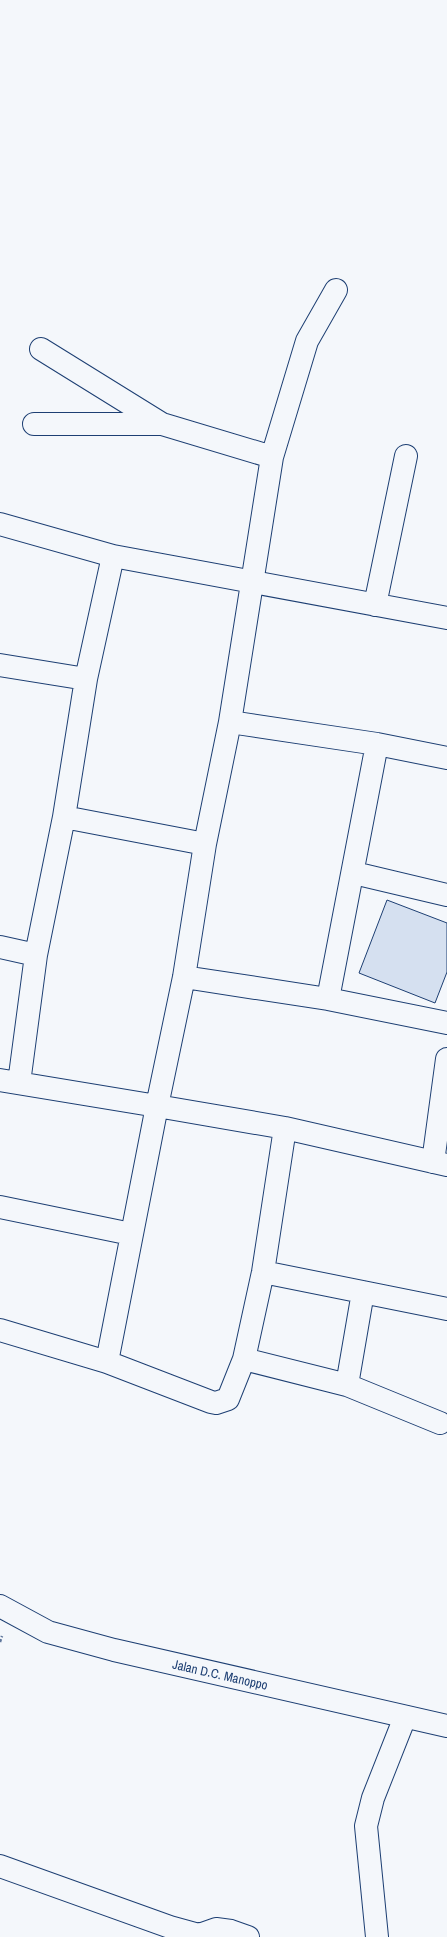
<svg xmlns="http://www.w3.org/2000/svg" width="447" height="1937" viewBox="0 0 447 1937" font-family="'Archivo Narrow',sans-serif">
<rect width="100%" height="100%" fill="#f4f7fb"/>
<path fill="#d5e0f0" stroke="#1d3f73" d="M 387,900 L 447,923 L 447,972 L 435,1003 L 359,973 Z"/>
<g fill="none" stroke-linecap="round" stroke-linejoin="round">
<g stroke="#1d3f73" stroke-width="24">
<path id="minor" d="M 41,349 L 162,424
M 34,424 L 162,424 L 272,457 L 230,722 L 205,844 L 184,977 L 157,1106 L 285,1128 L 447,1165
M 272,457 L 307,341 L 336,290
M 0,524 L 113,556 L 447,618
M 375,605 L 406,456
M 0,665 L 86,679
M 230,722 L 377,744 L 447,758
M 64,817 L 205,844
M 354,873 L 447,895
M 0,947 L 36,955
M 184,977 L 328,999 L 447,1023
M 328,999 L 377,744
M 0,1080 L 157,1106 L 107,1362
M 19,1083 L 36,955 L 64,817 L 86,679 L 113,556
M 433,1162 L 447,1059
M 0,1207 L 131,1234
M 263,1272 L 447,1309
M 0,1330 L 107,1362 L 211,1402 L 216,1403 L 228,1399 L 244,1359 L 263,1272 L 285,1128
M 244,1359 L 347,1385 L 440,1423
M 347,1385 L 363,1292
M 0,1866 L 170,1927 L 199,1935 L 216,1929 L 231,1931 L 248,1937
M 377,1937 L 366,1826 L 373,1798 L 405,1717"/>
</g>
<g stroke="#1d3f73" stroke-width="24">
<g id="trunk">
<path id="s1" d="M 0,1606 L 48,1632 L 114,1650 L 447,1726"/>
</g>
</g>
<path stroke="#5e769c" stroke-width="2.5" stroke-dasharray="3 2" stroke-linecap="butt" d="M 0,1642 L 2,1636"/>
<use href="#minor" stroke="#f4f7fb" stroke-width="22"/>
<use href="#trunk" stroke="#f4f7fb" stroke-width="22"/>
</g>
<g text-anchor="middle" stroke-width="3" stroke-linejoin="round" paint-order="stroke">
<g font-size="13" fill="#1d3f73" stroke="#f4f7fb">
<text dy="5" stroke="none"><textPath href="#s1" startOffset="232">Jalan D.C. Manoppo</textPath></text>
</g>
</g>
</svg>
